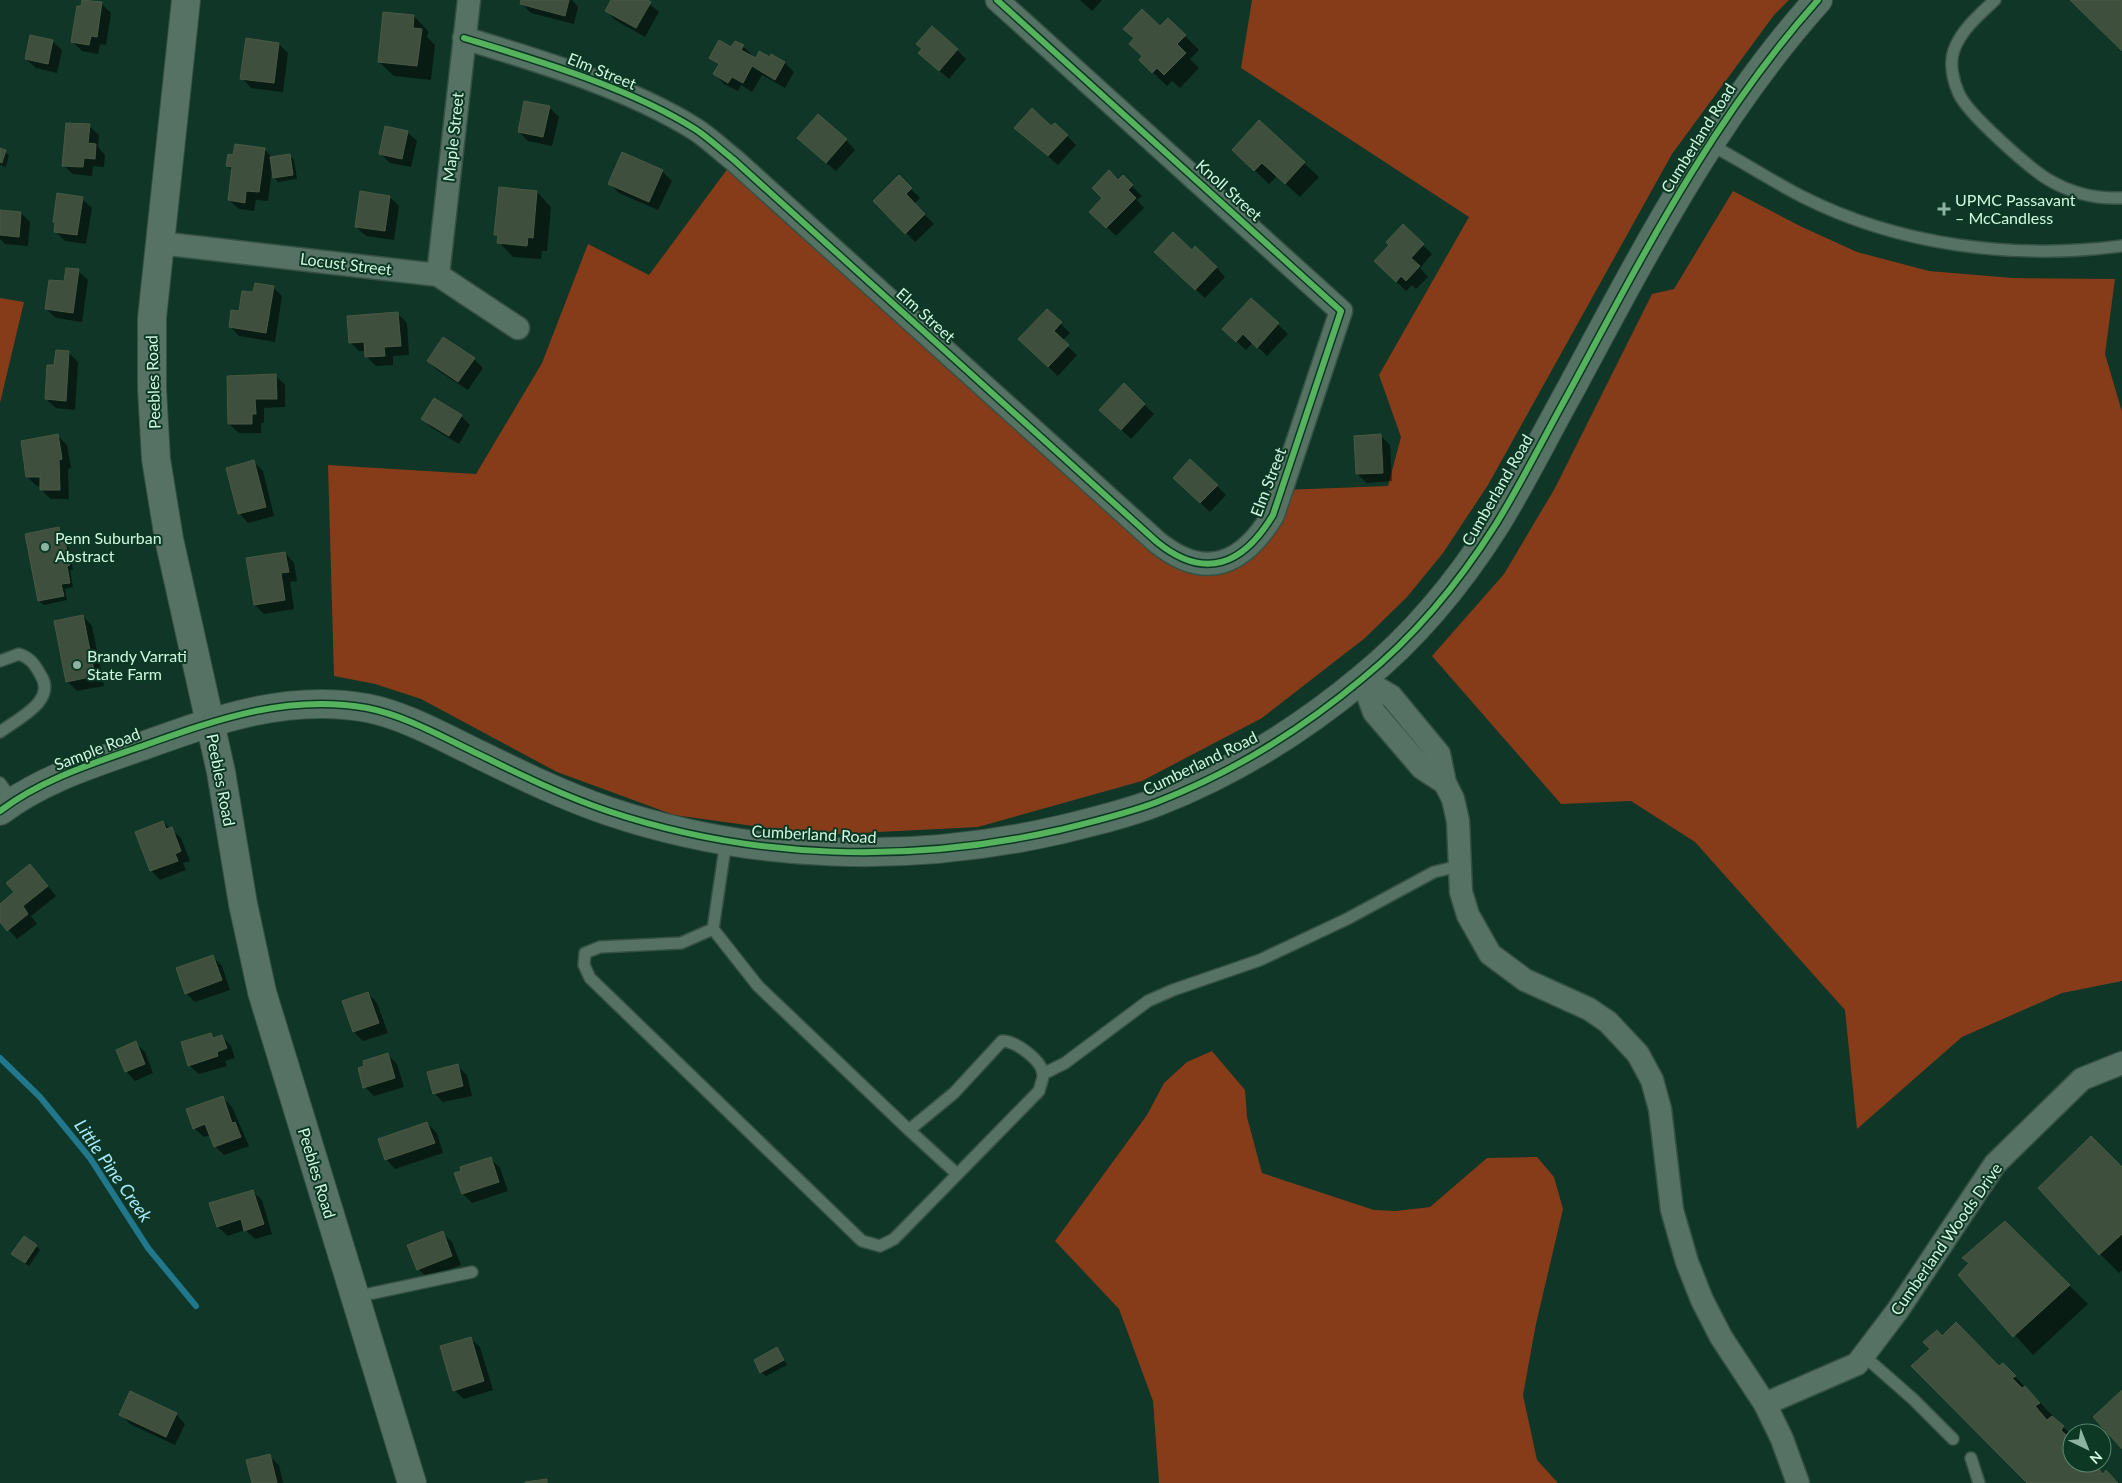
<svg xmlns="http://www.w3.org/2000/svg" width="2122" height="1483" viewBox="0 0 2122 1483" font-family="Lato,sans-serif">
<rect width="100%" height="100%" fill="#0f3627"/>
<path fill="#863b19" d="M 1252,0 L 1789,0 L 1774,15 L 1672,154 L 1488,485 L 1443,553 L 1407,597 L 1365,638 L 1262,718 L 1142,781 L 978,827 L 819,835 L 674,815 L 557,772 L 421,699 L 375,684 L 334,676 L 328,465 L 476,474 L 542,363 L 588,244 L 649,275 L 734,160 L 1168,552 L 1232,558 L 1282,490 L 1388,486 L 1401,437 L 1379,375 L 1469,217 L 1241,68 Z
M 1733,191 L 1800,226 L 1857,252 L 1929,271 L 2013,278 L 2115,279 L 2105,354 L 2122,412 L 2122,981 L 2062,993 L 1962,1037 L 1857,1129 L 1845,1010 L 1695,842 L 1631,801 L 1561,804 L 1432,656 L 1504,574 L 1555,488 L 1652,294 L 1674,289 Z
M 0,298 L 24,302 L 0,403 Z
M 1212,1051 L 1245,1090 L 1247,1117 L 1262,1173 L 1374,1210 L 1396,1211 L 1430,1207 L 1487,1158 L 1537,1157 L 1554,1177 L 1563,1209 L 1536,1324 L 1523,1395 L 1537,1460 L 1558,1483 L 1159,1483 L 1153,1401 L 1119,1309 L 1055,1241 L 1147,1115 L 1164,1083 L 1187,1062 Z"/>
<path fill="#0007" d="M 522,0 L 572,0 L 578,7 L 574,24 L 531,13 L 521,3 Z
M 612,0 L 645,0 L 659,12 L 645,37 L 615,20 L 606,10 Z
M 1080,0 L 1102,0 L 1092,11 Z
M 102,4 L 111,13 L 106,45 L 100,44 L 98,54 L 82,51 L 73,42 L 82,7 Z
M 414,16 L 428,31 L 427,37 L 435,45 L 431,80 L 394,76 L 379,62 Z
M 1161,28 L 1185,36 L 1199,50 L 1190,59 L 1199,68 L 1180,88 L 1172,81 L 1167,86 L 1140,60 Z
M 52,41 L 62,50 L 57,73 L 36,68 L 26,59 Z
M 279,44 L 288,53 L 283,92 L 251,88 L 242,78 Z
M 743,46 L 756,59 L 770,59 L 772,56 L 785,63 L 794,72 L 785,88 L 762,75 L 752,92 L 741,85 L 738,91 L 724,84 L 715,74 L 719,66 L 711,58 Z
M 957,50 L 966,59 L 949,79 L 929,62 Z
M 549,107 L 559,117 L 552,146 L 528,141 L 519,132 Z
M 1259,122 L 1319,177 L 1300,197 L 1277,176 L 1269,184 L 1248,164 Z
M 1055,124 L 1076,145 L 1058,165 L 1025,137 L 1051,128 Z
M 89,126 L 99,135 L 98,147 L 105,155 L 104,167 L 93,166 L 92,176 L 73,174 L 63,165 Z
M 407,132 L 417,141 L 411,167 L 390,163 L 380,153 Z
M 846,140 L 855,150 L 836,171 L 808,147 Z
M 264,149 L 273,158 L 290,155 L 294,160 L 297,179 L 278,182 L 274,177 L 272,169 L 268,201 L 256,200 L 254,211 L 239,209 L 229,200 L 233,171 L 227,166 L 234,156 Z
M 0,150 L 9,155 L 6,167 L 0,165 Z
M 662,171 L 672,181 L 658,210 L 619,193 L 609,183 Z
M 899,177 L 920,198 L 914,204 L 934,224 L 915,242 L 875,201 Z
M 1123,177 L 1142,196 L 1137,200 L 1144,208 L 1116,236 L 1091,212 Z
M 500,189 L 537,192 L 551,207 L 547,251 L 542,251 L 541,259 L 513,257 L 499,242 L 499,237 L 496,234 Z
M 390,197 L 399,206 L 394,240 L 366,236 L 356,227 Z
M 82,199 L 92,208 L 86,244 L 65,241 L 55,231 L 56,224 L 54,222 Z
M 0,211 L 21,213 L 30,222 L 28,246 L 5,244 L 0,239 Z
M 1403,226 L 1432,254 L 1420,268 L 1428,277 L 1416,289 L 1412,285 L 1406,291 L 1375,261 L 1391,245 Z
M 1192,252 L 1216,267 L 1225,277 L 1205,298 L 1165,261 Z
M 78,271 L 88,280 L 82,322 L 56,318 L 46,309 L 65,283 Z
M 273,287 L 282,296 L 275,342 L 239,336 L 230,326 L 254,294 Z
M 1251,299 L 1288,334 L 1267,356 L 1253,342 L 1246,350 L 1233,338 Z
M 1047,310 L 1070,333 L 1062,341 L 1077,355 L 1058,376 L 1029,349 Z
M 398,314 L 407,323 L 409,355 L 393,356 L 393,365 L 376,366 L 366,356 L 366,351 L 359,351 L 350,342 Z
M 68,352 L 78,362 L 75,410 L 56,408 L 46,399 L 55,367 Z
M 474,359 L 483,368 L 468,390 L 437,370 L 428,361 Z
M 276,376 L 285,385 L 285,407 L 264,408 L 264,423 L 261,423 L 261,433 L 239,433 L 229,424 Z
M 1124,385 L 1154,414 L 1131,439 L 1101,410 Z
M 461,416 L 470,425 L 459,444 L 432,428 L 423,419 Z
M 1380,435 L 1390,445 L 1392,481 L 1367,483 L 1357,474 Z
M 58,436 L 67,445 L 71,468 L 68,469 L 69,499 L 51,499 L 41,490 L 41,486 L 37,486 L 27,477 Z
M 254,462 L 263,471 L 274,516 L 248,523 L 239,513 Z
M 1217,486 L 1226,495 L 1210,512 L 1184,487 Z
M 58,528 L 62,532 L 65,544 L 69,548 L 73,570 L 70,570 L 73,587 L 65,589 L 67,600 L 44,605 L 39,601 Z
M 285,553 L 294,563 L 297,581 L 290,582 L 294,609 L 264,614 L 255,605 Z
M 83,616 L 92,626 L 104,686 L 77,691 L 67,681 Z
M 163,822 L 181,838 L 190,861 L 183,863 L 186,870 L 160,880 L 151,870 Z
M 30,865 L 56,896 L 31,916 L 37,924 L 17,939 L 0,920 L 0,906 L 16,893 Z
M 213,957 L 222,966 L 230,990 L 195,1002 L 186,993 Z
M 368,993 L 377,1003 L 388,1033 L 363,1041 L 354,1032 L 343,1002 Z
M 211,1034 L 215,1039 L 221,1036 L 231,1046 L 235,1058 L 225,1061 L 227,1066 L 199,1074 L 189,1065 Z
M 135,1043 L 145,1052 L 153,1073 L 135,1081 L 126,1071 Z
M 388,1055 L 397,1064 L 404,1087 L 374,1096 L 365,1087 Z
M 457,1066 L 467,1075 L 472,1096 L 443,1102 L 434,1093 Z
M 222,1097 L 232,1107 L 249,1146 L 224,1155 L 215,1146 L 211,1135 L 204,1137 L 194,1128 Z
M 427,1123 L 437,1133 L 443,1153 L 395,1169 L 386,1159 Z
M 490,1158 L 500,1168 L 508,1191 L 472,1203 L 463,1194 Z
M 2122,1169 L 2122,1270 L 2119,1273 L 2100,1254 Z
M 252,1191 L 262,1200 L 272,1234 L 255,1239 L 245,1230 L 228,1236 L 218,1227 Z
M 2005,1222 L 2088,1304 L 2033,1355 L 1960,1275 L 1970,1264 L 1964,1258 Z
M 442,1233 L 452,1242 L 461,1265 L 428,1278 L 418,1269 Z
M 36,1246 L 40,1250 L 29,1266 L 17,1258 Z
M 1942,1337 L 1999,1367 L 2003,1364 L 2072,1436 L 2072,1463 L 2092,1463 L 2103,1475 L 2118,1483 L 2029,1483 Z
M 470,1338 L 480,1347 L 493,1390 L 464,1399 L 454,1390 Z
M 777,1349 L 787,1365 L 766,1376 L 761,1372 Z
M 121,1414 L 176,1414 L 185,1424 L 175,1445 L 130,1424 Z
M 269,1456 L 279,1465 L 283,1483 L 253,1483 Z"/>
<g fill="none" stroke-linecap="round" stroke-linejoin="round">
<path stroke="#21788d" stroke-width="6" d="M 0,1058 L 40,1097 L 90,1158 L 148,1248 L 196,1306"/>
</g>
<path fill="#3e503d" stroke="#495943" d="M 82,0 L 102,2 L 97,37 L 91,36 L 89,45 L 71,42 L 77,6 L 81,6 Z
M 521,0 L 569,0 L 565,16 L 520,4 Z
M 611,0 L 648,0 L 651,2 L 636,28 L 605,11 Z
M 2070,0 L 2122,0 L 2122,51 Z
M 1142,9 L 1160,26 L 1168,18 L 1186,35 L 1177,44 L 1186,53 L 1164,75 L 1157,68 L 1152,73 L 1139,60 L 1142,56 L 1129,44 L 1134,38 L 1123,29 Z
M 383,12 L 414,15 L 413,28 L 422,29 L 417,66 L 378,62 Z
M 932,26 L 958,49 L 939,71 L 918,53 L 922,49 L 916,44 Z
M 30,35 L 53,40 L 48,64 L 25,59 Z
M 246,38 L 279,43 L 274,83 L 240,79 Z
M 719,40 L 731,47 L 735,41 L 744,45 L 741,50 L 756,58 L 759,51 L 770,57 L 771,54 L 785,62 L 775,80 L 752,66 L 743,83 L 732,77 L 728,83 L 713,74 L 719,64 L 709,58 Z
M 524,101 L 550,106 L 543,137 L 518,132 Z
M 1032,108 L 1051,126 L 1055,123 L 1068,135 L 1048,156 L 1014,128 Z
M 818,114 L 847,139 L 826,163 L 797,138 Z
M 1259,120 L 1305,162 L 1285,184 L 1262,163 L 1254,171 L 1232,150 Z
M 66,123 L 90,124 L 88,143 L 96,144 L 95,159 L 84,158 L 83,167 L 62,166 Z
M 385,126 L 408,131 L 402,159 L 379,154 Z
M 235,144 L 265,148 L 259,192 L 246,191 L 245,203 L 228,200 L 232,167 L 226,166 L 228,154 L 233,155 Z
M 0,148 L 6,150 L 2,163 L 0,162 Z
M 622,152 L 663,170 L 649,202 L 608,184 Z
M 290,154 L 293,175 L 273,178 L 270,157 Z
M 1109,170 L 1118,180 L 1123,175 L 1133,185 L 1128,190 L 1136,198 L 1106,228 L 1089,212 L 1102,198 L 1092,188 Z
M 899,175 L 912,188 L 906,194 L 925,214 L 905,234 L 873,201 Z
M 499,187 L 537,191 L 533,238 L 528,237 L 527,246 L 497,243 L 498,235 L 494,235 Z
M 360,191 L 390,196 L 385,231 L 355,227 Z
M 57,193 L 83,197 L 77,235 L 54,232 L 55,222 L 53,222 Z
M 0,210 L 21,212 L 19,237 L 0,235 Z
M 1403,224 L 1424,244 L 1411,258 L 1420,266 L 1406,281 L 1401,276 L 1396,282 L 1374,261 L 1389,245 L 1386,242 Z
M 1173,232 L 1192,250 L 1195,246 L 1217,267 L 1195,290 L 1154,252 Z
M 66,268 L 79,269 L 73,313 L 45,309 L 49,280 L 64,281 Z
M 255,283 L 274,286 L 266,333 L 229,327 L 231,310 L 239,311 L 242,291 L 253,292 Z
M 1251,298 L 1279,323 L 1257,348 L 1243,334 L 1236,342 L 1222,329 Z
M 1047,309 L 1062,322 L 1054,331 L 1069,345 L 1048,367 L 1018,339 Z
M 398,312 L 401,346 L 384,347 L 385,356 L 365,357 L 364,342 L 349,343 L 347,316 Z
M 443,337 L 475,358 L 458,382 L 427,361 Z
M 56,350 L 69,351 L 66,401 L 45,399 L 47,365 L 54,365 Z
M 276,374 L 277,399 L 255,399 L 256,414 L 252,414 L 252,424 L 228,424 L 227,376 Z
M 1124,383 L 1145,404 L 1121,430 L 1099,410 Z
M 434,398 L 462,415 L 449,436 L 421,419 Z
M 58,434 L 62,459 L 59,460 L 60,490 L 40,490 L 40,477 L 26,477 L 21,441 Z
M 1381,434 L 1383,473 L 1356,474 L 1354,436 Z
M 1190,459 L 1218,485 L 1200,503 L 1173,478 Z
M 254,460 L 266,507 L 238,514 L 226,468 Z
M 59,527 L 62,543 L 65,542 L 70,565 L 67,566 L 70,583 L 61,584 L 64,596 L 38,601 L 25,534 Z
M 285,552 L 289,572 L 281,573 L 285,600 L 254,605 L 246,558 Z
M 83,615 L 95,676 L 66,682 L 54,621 Z
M 163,821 L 166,829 L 172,827 L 181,851 L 175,854 L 178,861 L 150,871 L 135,832 Z
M 30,864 L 48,886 L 23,906 L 28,914 L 7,931 L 0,922 L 0,904 L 14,892 L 6,883 Z
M 213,955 L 222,980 L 185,994 L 176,968 Z
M 368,992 L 379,1023 L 353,1032 L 342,1001 Z
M 211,1033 L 213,1038 L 222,1035 L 227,1048 L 217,1052 L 218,1056 L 188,1066 L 181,1042 Z
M 136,1041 L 145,1064 L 125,1072 L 116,1050 Z
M 388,1053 L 395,1078 L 363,1088 L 358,1068 L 364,1066 L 363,1061 Z
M 458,1064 L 463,1086 L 433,1094 L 427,1072 Z
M 223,1096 L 232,1123 L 235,1122 L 241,1137 L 214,1147 L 205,1124 L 193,1129 L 186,1109 Z
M 427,1122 L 435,1143 L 385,1160 L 378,1139 Z
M 2091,1136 L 2122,1167 L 2122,1234 L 2099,1255 L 2038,1188 Z
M 491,1157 L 499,1182 L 462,1194 L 454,1173 L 461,1171 L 460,1167 Z
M 253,1190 L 264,1224 L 244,1231 L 241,1219 L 217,1227 L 209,1203 Z
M 2005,1221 L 2070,1285 L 2013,1337 L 1958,1275 L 1969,1263 L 1962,1258 Z
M 443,1231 L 452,1256 L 417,1270 L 407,1245 Z
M 24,1236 L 37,1245 L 25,1263 L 11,1254 Z
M 1956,1322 L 1999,1366 L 2003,1363 L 2016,1376 L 2012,1378 L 2022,1388 L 2025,1386 L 2040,1403 L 2035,1406 L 2047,1420 L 2052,1416 L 2064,1426 L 2061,1430 L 2072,1441 L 2072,1463 L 2093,1463 L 2103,1474 L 2106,1470 L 2118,1483 L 2027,1483 L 1911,1366 L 1930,1349 L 1923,1342 L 1937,1330 L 1942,1336 Z
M 471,1337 L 484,1381 L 453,1391 L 440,1346 Z
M 777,1347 L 784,1360 L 760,1373 L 754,1360 Z
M 2122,1390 L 2122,1449 L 2093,1417 Z
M 130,1391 L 177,1413 L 166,1437 L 119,1415 Z
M 270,1454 L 277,1483 L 252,1483 L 246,1460 Z
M 547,1479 L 547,1483 L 525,1483 L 525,1482 Z"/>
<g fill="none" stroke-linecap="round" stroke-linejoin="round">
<g stroke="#355144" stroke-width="14">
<path id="service" d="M 1995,0 C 1980,14 1961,30 1954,50 C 1949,63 1953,81 1959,94 C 1968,114 2029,168 2049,180 C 2071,193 2097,199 2122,198
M 1709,144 C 1740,160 1770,180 1801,196 C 1899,246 2015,260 2122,246
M 0,661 L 19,654 C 30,658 34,663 40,674 C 58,700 19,718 0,732
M 0,783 L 13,801
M 713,929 L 681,943 L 600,947 L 585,953 L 584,965 L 590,978 L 862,1241 L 880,1246 L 894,1239 L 1039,1091 C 1040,1086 1043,1080 1043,1075 C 1043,1061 1016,1041 1002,1041 L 954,1093 L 909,1130 L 758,986 L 713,929 L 726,841
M 1043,1074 L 1065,1063 L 1148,1001 L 1173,990 L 1260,960 L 1347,919 L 1434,872 L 1459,866
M 909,1130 L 957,1174
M 355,1297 L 472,1272
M 1864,1356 L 1913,1399 L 1953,1439
M 1971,1458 L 1979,1483"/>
</g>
<g stroke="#355144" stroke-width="25">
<path id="minor" d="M 464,38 C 539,61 628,87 695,129 C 709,138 721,150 734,160 L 1157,542 C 1205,581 1243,565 1273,515 L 1341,311 L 997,0
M 159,243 L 438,275 L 518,328
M 438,275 L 469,0
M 1362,679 L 1391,696 L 1439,754 L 1445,783 L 1453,799 L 1458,821 L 1461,892 L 1468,915 L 1490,954 L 1525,980 L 1589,1009 L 1608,1022 L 1638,1054 L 1652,1080 L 1660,1109 L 1672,1210 L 1687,1262 L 1702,1300 L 1721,1337 L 1765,1404 L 1782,1439 L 1798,1483
M 1362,679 L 1374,712 L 1422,768 L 1445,783
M 1765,1404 L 1857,1364 L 1898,1310 L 1995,1164 L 2082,1079 L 2122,1063"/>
</g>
<g stroke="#355144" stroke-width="30">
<path id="tertiary" d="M 186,0 L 152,318 L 152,389 L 156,459 L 169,539 L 221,772 L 243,904 L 262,992 L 412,1483
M 0,811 C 39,781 88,765 134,749 C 210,722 284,693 367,708 C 403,715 439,735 472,751 C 517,773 561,795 608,811 C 753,860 910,864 1059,830 C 1092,822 1126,814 1157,802 C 1231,773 1302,729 1362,679 C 1415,636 1460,581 1496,524 C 1522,482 1544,437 1568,394 C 1642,257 1713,117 1818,0"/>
</g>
<use href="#service" stroke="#557264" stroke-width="11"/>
<use href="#minor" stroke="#557264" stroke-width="22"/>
<use href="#tertiary" stroke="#557264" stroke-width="28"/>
<g stroke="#0d3824" stroke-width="9">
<path id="cycleway" d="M 464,38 C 539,61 628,87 695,129 C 709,138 721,150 734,160 L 1157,542 C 1205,581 1243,565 1273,515 L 1341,311 L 997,0
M 0,811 C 39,781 88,765 134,749 C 210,722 284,693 367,708 C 403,715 439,735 472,751 C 517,773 561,795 608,811 C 753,860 910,864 1059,830 C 1092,822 1126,814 1157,802 C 1231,773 1302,729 1362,679 C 1415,636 1460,581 1496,524 C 1522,482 1544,437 1568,394 C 1642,257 1713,117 1818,0"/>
</g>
<use href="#cycleway" stroke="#56b35d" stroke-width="6"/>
</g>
<g fill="#8db3a0" stroke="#0d3824" stroke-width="2">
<path d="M1941.5 201.5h5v5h5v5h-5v5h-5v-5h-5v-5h5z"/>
<circle cx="45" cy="547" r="5"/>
<circle cx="77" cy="665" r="5"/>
</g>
<g text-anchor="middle" stroke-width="4" stroke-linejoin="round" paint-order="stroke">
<g font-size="16" fill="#d1f7e1" stroke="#0d3824">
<text transform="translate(602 71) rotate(22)" y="6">Elm Street</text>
<text transform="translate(453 137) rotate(-84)" y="6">Maple Street</text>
<text transform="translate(1698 138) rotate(-58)" y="6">Cumberland Road</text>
<text transform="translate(1229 190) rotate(42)" y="6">Knoll Street</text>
<text transform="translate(346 264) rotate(7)" y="6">Locust Street</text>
<text transform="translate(926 315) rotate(42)" y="6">Elm Street</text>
<text transform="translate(153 382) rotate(-92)" y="6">Peebles Road</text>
<text transform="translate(1268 482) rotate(-69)" y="6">Elm Street</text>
<text transform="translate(1497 490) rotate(-60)" y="6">Cumberland Road</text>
<text transform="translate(97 749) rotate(-21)" y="6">Sample Road</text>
<text transform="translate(1200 763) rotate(-26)" y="6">Cumberland Road</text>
<text transform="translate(221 780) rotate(79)" y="6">Peebles Road</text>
<text transform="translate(814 834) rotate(3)" y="6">Cumberland Road</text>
<text transform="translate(317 1173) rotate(73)" y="6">Peebles Road</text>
<text transform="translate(1946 1239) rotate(-55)" y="6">Cumberland Woods Drive</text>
</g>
<g font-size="16" fill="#d1f7e1" stroke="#0d3824" text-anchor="start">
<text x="1955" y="206">UPMC Passavant<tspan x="1955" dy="18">– McCandless</tspan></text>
<text x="55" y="544">Penn Suburban<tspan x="55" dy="18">Abstract</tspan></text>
<text x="87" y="662">Brandy Varrati<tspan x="87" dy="18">State Farm</tspan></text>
</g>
<g font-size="18" font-style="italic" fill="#a7e9fe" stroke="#0d3824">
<text transform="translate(113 1171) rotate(55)" y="6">Little Pine Creek</text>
</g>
</g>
<g transform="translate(2087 1448) rotate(137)"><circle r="24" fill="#0d3824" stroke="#5b8470"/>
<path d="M0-4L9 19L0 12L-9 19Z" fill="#8db3a0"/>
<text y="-8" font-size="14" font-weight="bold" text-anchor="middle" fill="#d1f7e1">N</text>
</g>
</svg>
